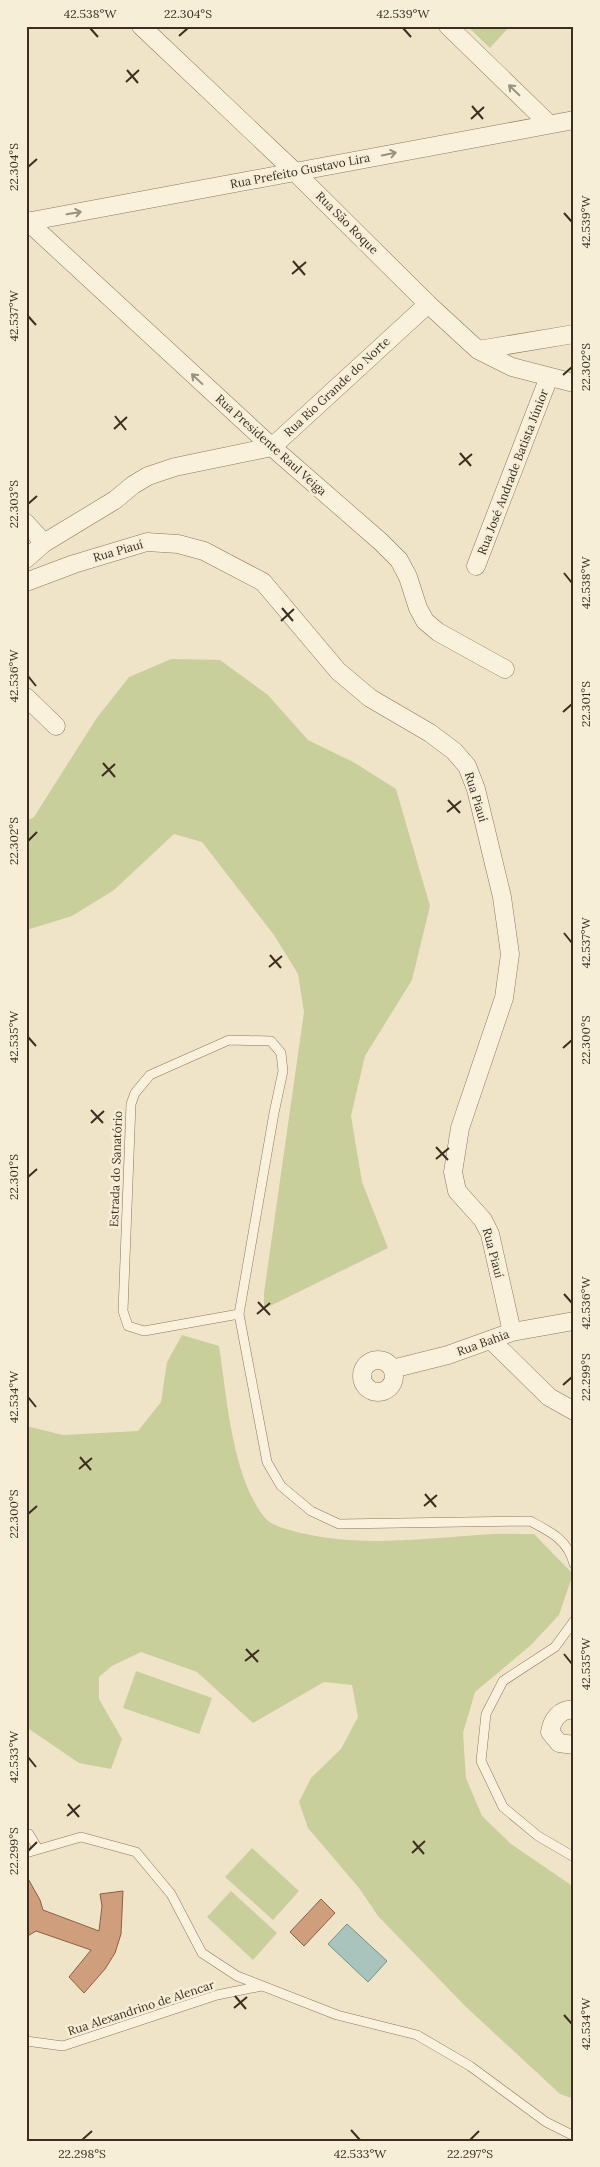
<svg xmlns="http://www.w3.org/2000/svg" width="600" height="2167" viewBox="0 0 600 2167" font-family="Lora,serif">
<rect width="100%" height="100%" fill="#f0e4c8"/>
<path fill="#c9cf9b" d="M 467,26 L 510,26 L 490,48 Z
M 171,659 L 220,660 L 268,695 L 308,740 L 355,763 L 396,789 L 430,906 L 412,980 L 365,1056 L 351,1116 L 362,1182 L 388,1248 L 264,1309 L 264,1293 L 304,1012 L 298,974 L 274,935 L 202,842 L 174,834 L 114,890 L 72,916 L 30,929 L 26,933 L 26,821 L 34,817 L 96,719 L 129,677 Z
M 182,1335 L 219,1346 C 227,1397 232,1479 266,1519 C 274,1527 290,1530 301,1533 C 362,1547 416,1539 478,1535 C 496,1533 515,1534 534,1534 L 573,1574 L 559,1615 L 531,1645 L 475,1692 L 463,1733 L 466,1778 L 482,1816 L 511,1844 L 574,1887 L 574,2099 L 560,2094 L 465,2006 L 378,1916 L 359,1888 L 308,1828 L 299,1802 L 311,1778 L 341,1749 L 358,1717 L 352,1685 L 324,1682 L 253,1723 L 197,1672 L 141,1652 L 112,1666 L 99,1677 L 99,1699 L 122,1739 L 111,1769 L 79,1763 L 26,1727 L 26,1426 L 63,1435 L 138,1431 L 161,1402 L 167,1362 Z
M 136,1671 L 212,1698 L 199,1734 L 123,1708 Z
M 252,1848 L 299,1891 L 273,1920 L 225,1877 Z
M 231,1891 L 277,1933 L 253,1960 L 207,1917 Z"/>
<path fill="#a9c4bc" stroke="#6f938a" d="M 347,1924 L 387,1961 L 368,1982 L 328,1944 Z"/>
<path fill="#cf9f7d" stroke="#8d5f41" d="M 26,1875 L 40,1900 L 43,1910 L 99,1931 L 102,1906 L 100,1894 L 123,1891 L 121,1934 L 115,1953 L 105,1969 L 84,1993 L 69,1977 L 91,1950 L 36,1931 L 26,1937 Z
M 321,1899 L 335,1913 L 304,1946 L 290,1932 Z"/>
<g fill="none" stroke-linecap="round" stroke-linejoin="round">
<g stroke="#8d765c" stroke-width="10">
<path id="service" d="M 239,1314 L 144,1331 L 128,1326 L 123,1311 L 131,1104 L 135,1093 L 150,1075 L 229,1040 L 271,1041 L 281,1053 L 283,1071 L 274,1113 L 239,1314 L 267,1462 L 281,1486 L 311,1511 L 339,1524 L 530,1521 C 551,1532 568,1540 574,1564
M 574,1621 L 555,1647 L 503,1681 L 486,1714 L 481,1761 L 503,1807 L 538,1836 L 574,1857
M 26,1834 L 29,1834 L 38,1849
M 26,1853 L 81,1837 L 136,1852 L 171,1894 L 202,1953 L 237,1976 L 337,2015 L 417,2035 L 470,2066 L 546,2122 L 574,2136
M 26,2041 L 63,2046 L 217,1995 L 262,1986"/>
</g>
<g stroke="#8d765c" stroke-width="19">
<path id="minor" d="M 141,26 L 295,172 L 428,304 L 478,350 L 512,367 L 574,383
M 448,26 L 549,124
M 26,220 L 272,447 L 381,542 L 399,560 L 408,577 L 418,608 L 425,621 L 438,632 L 505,669
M 26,222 L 574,120
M 478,350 L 574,334
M 26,523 L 44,543
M 26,559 L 44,543 L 115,500 L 133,485 L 148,476 L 175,467 L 272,447 L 428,304
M 476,566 L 549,377
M 26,582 L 74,564 L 147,542 L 178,544 L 204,551 L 263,582 L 338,671 L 370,698 L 430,733 L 454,751 L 467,766 L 476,789 L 502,897 L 510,954 L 504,998 L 460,1128 L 453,1172 L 457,1191 L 483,1220 L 490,1234 L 512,1332
M 26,697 L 56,726
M 491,1340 L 549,1397 L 574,1411
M362 1376a16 16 0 1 1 32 0a16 16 0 1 1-32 0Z
M 392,1369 L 448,1355 L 512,1332 L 574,1321
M 574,1710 C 560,1708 552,1720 550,1732 L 559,1743 L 574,1745"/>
</g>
<use href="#service" stroke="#faf1dc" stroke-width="9"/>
<use href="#minor" stroke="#faf1dc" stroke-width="18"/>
</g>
<defs><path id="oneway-shaft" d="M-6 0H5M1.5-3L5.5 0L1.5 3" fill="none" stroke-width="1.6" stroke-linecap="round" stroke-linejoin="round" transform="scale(1.25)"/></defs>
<g stroke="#9c907e">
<use href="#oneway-shaft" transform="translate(514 90) rotate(-136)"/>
<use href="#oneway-shaft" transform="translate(389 154) rotate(-11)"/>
<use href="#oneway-shaft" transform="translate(74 213) rotate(-10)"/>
<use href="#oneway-shaft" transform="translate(197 379) rotate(-137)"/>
</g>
<path fill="none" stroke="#3d2e20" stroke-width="2" d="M 90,28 L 98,37M 403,28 L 411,37M 179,36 L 188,28M 127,70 L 138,83M 126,82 L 139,70M 472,106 L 483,119M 471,119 L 484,107M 28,167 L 37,159M 564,213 L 572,222M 293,261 L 305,275M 292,274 L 306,262M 28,316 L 36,325M 563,375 L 572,367M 115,416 L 126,430M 114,429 L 127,417M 460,453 L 471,466M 459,465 L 472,454M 28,504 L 37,496M 564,573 L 572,583M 282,608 L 293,621M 281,621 L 294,609M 28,676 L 36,686M 563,712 L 572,704M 103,763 L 115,777M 102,776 L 115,764M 448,800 L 460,813M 447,812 L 461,801M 28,841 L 37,832M 564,933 L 572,943M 270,955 L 281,968M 269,967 L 282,956M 28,1037 L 36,1046M 563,1048 L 572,1040M 91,1110 L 103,1123M 91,1123 L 104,1111M 436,1147 L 448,1160M 436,1159 L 449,1148M 28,1177 L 37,1169M 564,1294 L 572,1303M 258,1302 L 270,1315M 257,1314 L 270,1303M 563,1385 L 572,1377M 28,1397 L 36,1407M 80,1457 L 91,1470M 79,1469 L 92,1458M 425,1494 L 436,1507M 424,1506 L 437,1495M 28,1514 L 37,1506M 246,1649 L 258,1662M 564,1654 L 572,1664M 245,1661 L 259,1650M 28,1757 L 36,1767M 68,1804 L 79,1817M 67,1816 L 80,1805M 413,1841 L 424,1854M 28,1851 L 37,1842M 412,1853 L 425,1841M 235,1996 L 246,2009M 234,2008 L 247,1997M 564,2015 L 572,2024M 351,2130 L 360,2140M 82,2140 L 92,2131M 470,2140 L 479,2131"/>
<g text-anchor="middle" stroke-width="5" stroke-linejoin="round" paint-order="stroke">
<g font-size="12" fill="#3d2e20" stroke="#f7eed8">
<text transform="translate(300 171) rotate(-11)" y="4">Rua Prefeito Gustavo Lira</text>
<text transform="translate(347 223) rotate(45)" y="4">Rua São Roque</text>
<text transform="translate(337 387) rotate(-43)" y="4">Rua Rio Grande do Norte</text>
<text transform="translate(271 445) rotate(42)" y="4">Rua Presidente Raul Veiga</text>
<text transform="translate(513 472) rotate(-69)" y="4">Rua José Andrade Batista Júnior</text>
<text transform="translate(118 551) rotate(-16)" y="4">Rua Piauí</text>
<text transform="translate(476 797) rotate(73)" y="4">Rua Piauí</text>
<text transform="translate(116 1169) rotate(-88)" y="4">Estrada do Sanatório</text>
<text transform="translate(493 1253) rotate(75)" y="4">Rua Piauí</text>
<text transform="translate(483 1343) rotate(-20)" y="4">Rua Bahia</text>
<text transform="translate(141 2008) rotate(-18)" y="4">Rua Alexandrino de Alencar</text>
</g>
</g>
<rect width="600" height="2167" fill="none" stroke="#f7eed8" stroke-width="55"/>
<rect x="28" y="28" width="544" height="2112" fill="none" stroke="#3d2e20" stroke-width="2"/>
<g font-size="12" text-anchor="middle" fill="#3d2e20">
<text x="90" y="18">42.538°W</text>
<text x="188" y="18">22.304°S</text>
<text x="403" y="18">42.539°W</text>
<text transform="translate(14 167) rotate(-90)" y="4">22.304°S</text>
<text transform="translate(586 222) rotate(-90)" y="4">42.539°W</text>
<text transform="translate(14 316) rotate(-90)" y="4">42.537°W</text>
<text transform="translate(586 367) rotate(-90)" y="4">22.302°S</text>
<text transform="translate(14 504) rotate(-90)" y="4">22.303°S</text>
<text transform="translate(586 583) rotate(-90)" y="4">42.538°W</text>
<text transform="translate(14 676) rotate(-90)" y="4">42.536°W</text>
<text transform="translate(586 704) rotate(-90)" y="4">22.301°S</text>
<text transform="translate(14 841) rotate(-90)" y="4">22.302°S</text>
<text transform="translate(586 943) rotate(-90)" y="4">42.537°W</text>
<text transform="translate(14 1037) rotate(-90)" y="4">42.535°W</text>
<text transform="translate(586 1040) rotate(-90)" y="4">22.300°S</text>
<text transform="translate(14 1177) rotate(-90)" y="4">22.301°S</text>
<text transform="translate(586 1303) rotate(-90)" y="4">42.536°W</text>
<text transform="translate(586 1377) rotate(-90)" y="4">22.299°S</text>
<text transform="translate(14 1397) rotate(-90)" y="4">42.534°W</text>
<text transform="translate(14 1514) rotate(-90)" y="4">22.300°S</text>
<text transform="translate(586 1664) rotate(-90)" y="4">42.535°W</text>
<text transform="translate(14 1757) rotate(-90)" y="4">42.533°W</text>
<text transform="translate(14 1851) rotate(-90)" y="4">22.299°S</text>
<text transform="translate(586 2024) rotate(-90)" y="4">42.534°W</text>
<text x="82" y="2158">22.298°S</text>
<text x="360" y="2158">42.533°W</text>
<text x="470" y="2158">22.297°S</text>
</g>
</svg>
